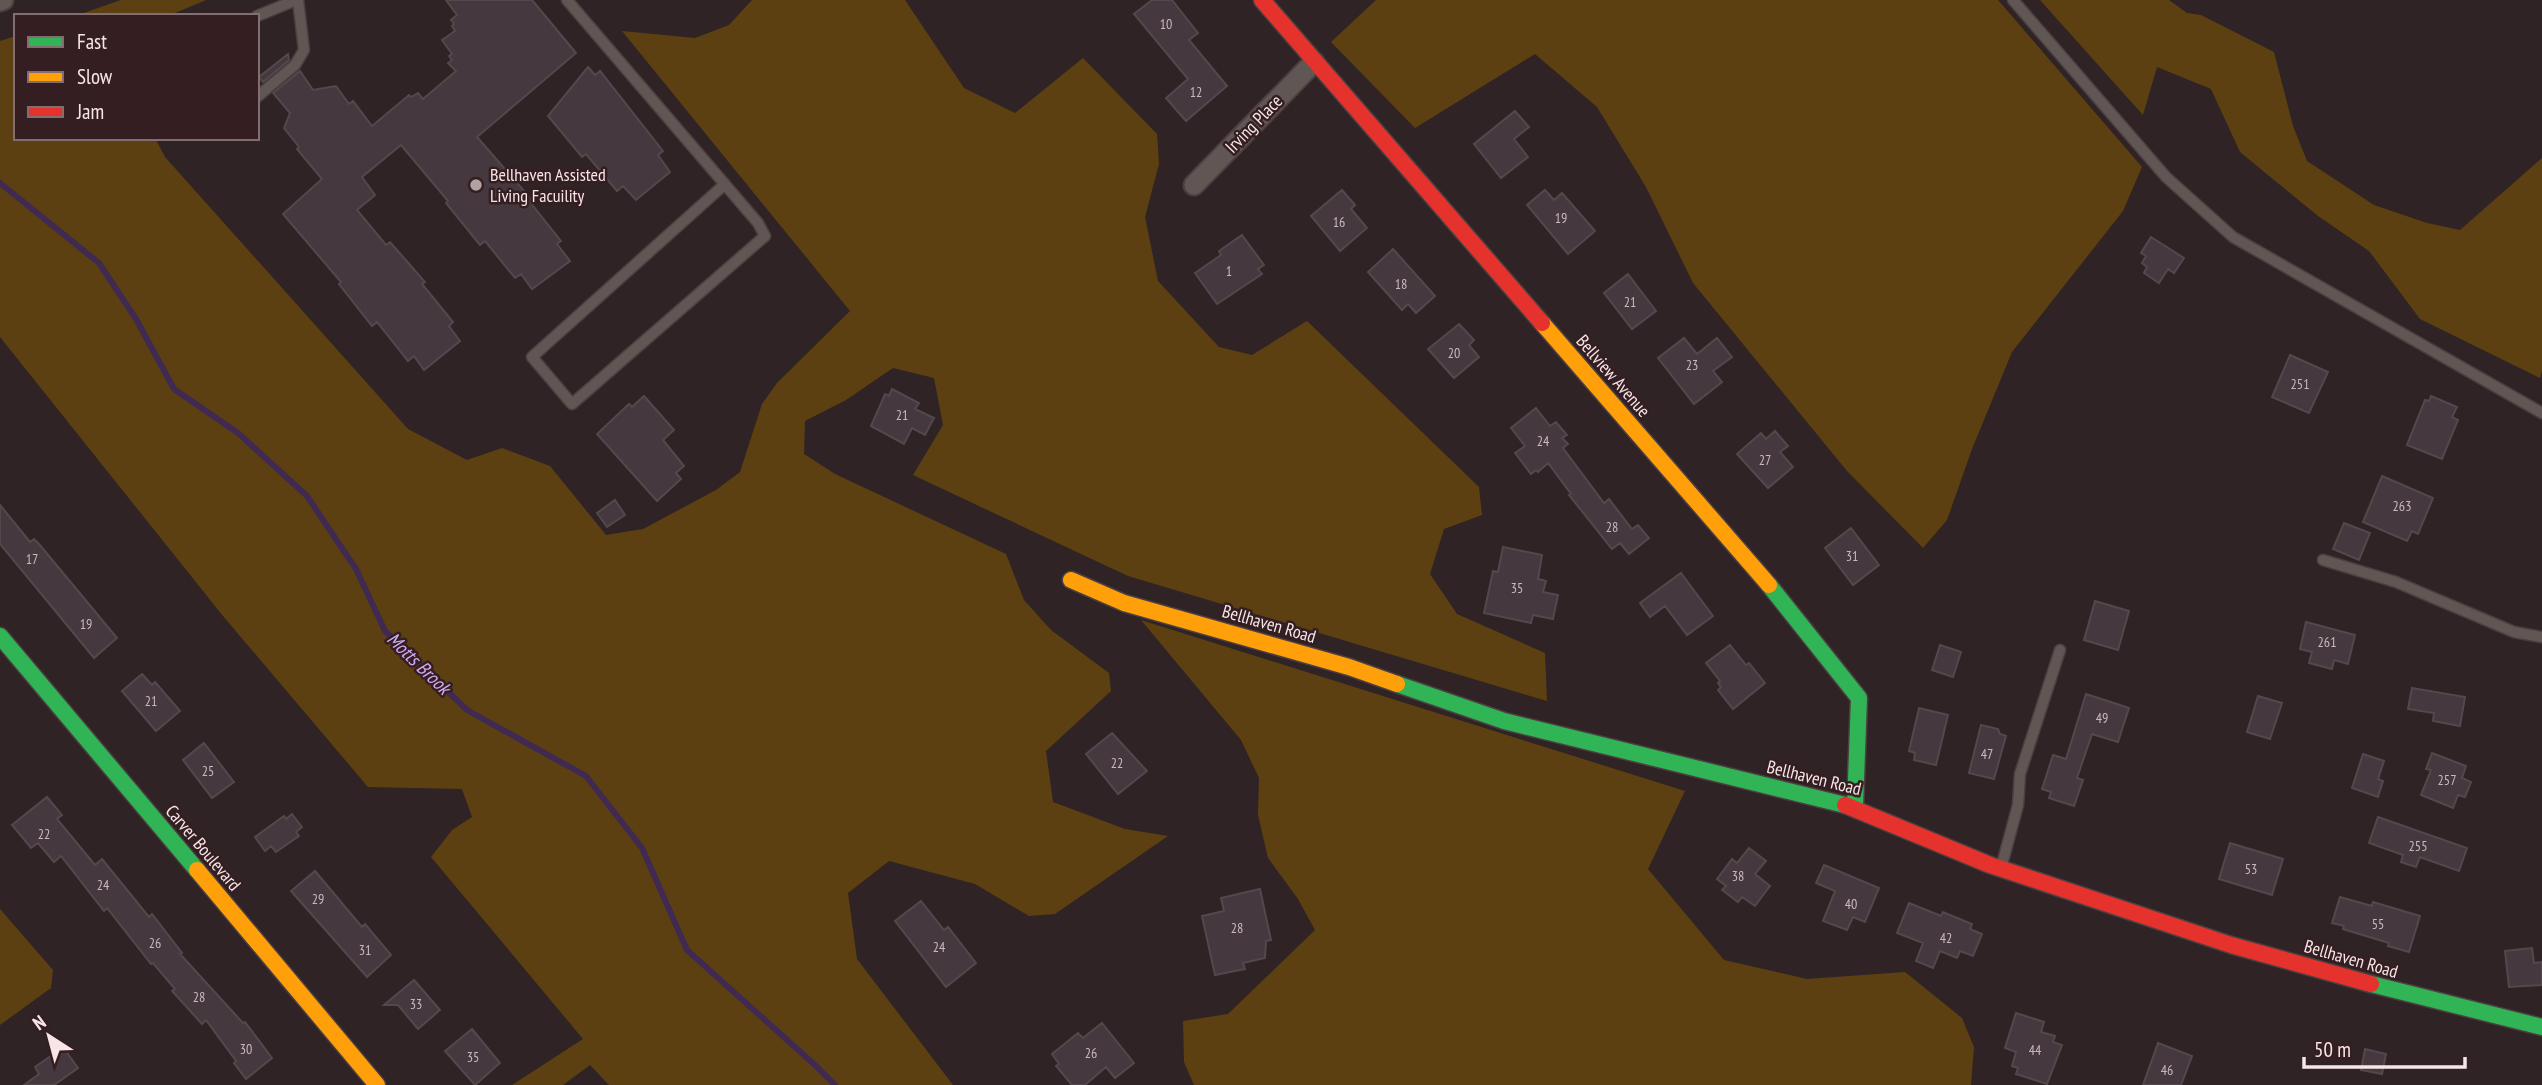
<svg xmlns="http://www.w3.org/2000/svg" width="2542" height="1085" viewBox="0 0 2542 1085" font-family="'PT Sans Narrow',sans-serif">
<rect width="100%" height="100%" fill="#302325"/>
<path fill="#5c4011" d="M 121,0 L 206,0 L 168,16 L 75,16 Z
M 752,0 L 905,0 L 964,88 L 1015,113 L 1083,58 L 1157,134 L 1159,164 L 1145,217 L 1158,281 L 1219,347 L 1252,355 L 1307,321 L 1479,487 L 1482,515 L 1444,529 L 1430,574 L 1457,614 L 1545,653 L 1547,701 L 1128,576 L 913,475 L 943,425 L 934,378 L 893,368 L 846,400 L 805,421 L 804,454 L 835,474 L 1006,554 L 1024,600 L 1051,630 L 1109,673 L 1111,691 L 1046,751 L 1053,802 L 1125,829 L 1168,836 L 1055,914 L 1029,916 L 975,884 L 889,861 L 848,893 L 857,959 L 953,1085 L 609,1085 L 590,1065 L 563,1085 L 512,1085 L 583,1039 L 431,857 L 452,830 L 472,817 L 462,789 L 368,787 L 223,616 L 0,337 L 0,41 L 16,36 L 16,138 L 155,138 L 165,157 L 408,429 L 467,460 L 502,448 L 550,466 L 606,535 L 643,529 L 716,490 L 740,472 L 762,404 L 777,383 L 850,311 L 622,31 L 695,38 L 729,25 Z
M 1376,0 L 1998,0 L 2142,167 L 2123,211 L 2012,352 L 1972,449 L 1947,520 L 1923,548 L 1847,471 L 1693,283 L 1646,187 L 1597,107 L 1535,54 L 1415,128 L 1331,42 Z
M 2040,0 L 2169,0 L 2187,13 L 2201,15 L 2274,52 L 2293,126 L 2307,161 L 2374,205 L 2427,223 L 2460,230 L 2542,158 L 2542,371 L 2540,378 L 2420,319 L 2369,251 L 2318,216 L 2240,152 L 2211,89 L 2157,67 L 2143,115 Z
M 1141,620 L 1685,791 L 1648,869 L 1724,960 L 1807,979 L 1905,972 L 1962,1018 L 1974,1047 L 1971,1085 L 1194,1085 L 1184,1062 L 1183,1021 L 1228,1014 L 1315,930 L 1298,899 L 1268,858 L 1258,815 L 1259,778 L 1241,740 Z
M 0,909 L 53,970 L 51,988 L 0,1025 Z"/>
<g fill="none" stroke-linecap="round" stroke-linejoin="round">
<path stroke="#402a52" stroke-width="6" d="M 0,183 L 99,263 L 136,319 L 174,389 L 238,433 L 307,496 L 356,569 L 385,631 L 467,710 L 586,776 L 642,848 L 687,950 L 815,1065 L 835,1085"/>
</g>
<path fill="#46383f" stroke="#53484b" stroke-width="2" d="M 446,0 L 532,0 L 576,53 L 477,137 L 532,200 L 530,202 L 561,241 L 557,244 L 570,261 L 532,289 L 521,274 L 515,278 L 485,241 L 480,245 L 446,203 L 448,201 L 401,145 L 362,177 L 375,195 L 357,210 L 386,245 L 390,242 L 425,282 L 422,284 L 453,322 L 449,326 L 460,341 L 424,370 L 414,356 L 408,361 L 377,322 L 372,326 L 339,284 L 341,282 L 283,214 L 322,179 L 297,149 L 299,147 L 284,128 L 290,113 L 273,93 L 300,71 L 313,90 L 336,86 L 349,104 L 353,101 L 372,126 L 409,95 L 411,97 L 418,93 L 423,99 L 456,71 L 448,63 L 452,60 L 449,56 L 452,54 L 442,40 L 455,31 L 452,26 L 454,24 L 451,20 L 457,15 Z
M 1152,0 L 1172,0 L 1198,33 L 1189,40 L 1227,86 L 1186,121 L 1166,98 L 1188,79 L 1134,14 Z
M 288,54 L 289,60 L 263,82 L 259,77 Z
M 588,67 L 595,75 L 600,71 L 663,151 L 658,155 L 670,172 L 636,200 L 623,186 L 617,191 L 586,154 L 582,157 L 548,116 Z
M 1515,111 L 1529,127 L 1514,139 L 1528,157 L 1501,178 L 1474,144 Z
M 1342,190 L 1355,205 L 1351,209 L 1367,228 L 1340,251 L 1311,216 Z
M 1545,190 L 1554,200 L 1562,193 L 1595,231 L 1568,254 L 1527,205 Z
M 1242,235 L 1264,265 L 1258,269 L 1262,274 L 1217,304 L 1195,273 L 1221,255 L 1219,251 Z
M 2151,237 L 2184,258 L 2174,273 L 2168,269 L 2159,283 L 2144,273 L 2147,267 L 2142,263 L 2146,256 L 2141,253 Z
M 1393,249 L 1435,296 L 1416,313 L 1408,304 L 1402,310 L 1368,272 Z
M 1628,274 L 1656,311 L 1632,329 L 1604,293 Z
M 1459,324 L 1474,340 L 1469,345 L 1479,357 L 1454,378 L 1428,349 Z
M 1684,338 L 1697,354 L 1717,338 L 1732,357 L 1713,371 L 1722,382 L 1694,404 L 1658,358 Z
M 2290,355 L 2328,372 L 2309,413 L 2272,397 Z
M 892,389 L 919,403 L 915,409 L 934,418 L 925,435 L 912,428 L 904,444 L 871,426 L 885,394 L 889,396 Z
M 644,396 L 674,430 L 663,440 L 684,466 L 676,473 L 681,479 L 657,501 L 597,434 L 629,404 L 632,407 Z
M 2431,396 L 2457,407 L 2452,417 L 2458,420 L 2442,459 L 2407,445 L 2425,400 L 2429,401 Z
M 1536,408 L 1550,426 L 1556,422 L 1567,435 L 1562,438 L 1568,444 L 1563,448 L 1604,503 L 1609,499 L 1632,529 L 1638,525 L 1649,538 L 1629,554 L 1620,543 L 1612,549 L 1569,495 L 1571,494 L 1548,463 L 1538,472 L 1536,470 L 1531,474 L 1515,453 L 1525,446 L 1511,428 Z
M 1775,431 L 1788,446 L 1780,452 L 1793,467 L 1768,488 L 1737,454 L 1761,433 L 1766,439 Z
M 2382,476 L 2433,498 L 2418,534 L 2412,531 L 2407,541 L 2363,522 Z
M 615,500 L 625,515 L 607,527 L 597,513 Z
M 0,505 L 30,542 L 34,539 L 39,544 L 117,638 L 94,658 L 0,544 Z
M 2344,523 L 2370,533 L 2359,560 L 2333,549 Z
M 1851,528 L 1879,565 L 1853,585 L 1825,548 Z
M 1503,547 L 1542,555 L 1538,579 L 1546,581 L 1543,592 L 1558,595 L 1553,619 L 1533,615 L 1531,623 L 1484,613 L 1493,571 L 1498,572 Z
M 1681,573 L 1713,616 L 1687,635 L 1665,606 L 1650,617 L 1640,603 Z
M 2095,601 L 2129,611 L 2118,650 L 2084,640 Z
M 2306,622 L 2355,635 L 2348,664 L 2334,660 L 2332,669 L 2309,663 L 2312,652 L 2300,649 Z
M 1730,645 L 1746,665 L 1749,663 L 1765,683 L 1733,709 L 1718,690 L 1721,687 L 1718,683 L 1720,681 L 1706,663 Z
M 1940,645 L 1961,652 L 1953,677 L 1932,670 Z
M 142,674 L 152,685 L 155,682 L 180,711 L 156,731 L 122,691 Z
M 2412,688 L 2465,697 L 2460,726 L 2433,721 L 2434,713 L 2408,709 Z
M 2086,694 L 2129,708 L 2118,742 L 2092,734 L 2077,778 L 2083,780 L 2074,806 L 2049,798 L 2051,792 L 2042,789 L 2053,755 L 2066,759 Z
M 2258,696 L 2282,703 L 2270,739 L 2247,732 Z
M 1919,708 L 1948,715 L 1936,765 L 1914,760 L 1915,753 L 1909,751 Z
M 1981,725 L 1998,729 L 2000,734 L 2006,736 L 1994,779 L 1969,773 Z
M 1112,733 L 1147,771 L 1118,794 L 1086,754 Z
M 204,743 L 234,782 L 212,798 L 183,760 Z
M 2432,753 L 2466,766 L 2462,778 L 2471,782 L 2465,797 L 2458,795 L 2453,808 L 2421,795 L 2431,770 L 2426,769 Z
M 2363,754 L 2384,761 L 2378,779 L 2383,781 L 2378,797 L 2352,788 Z
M 47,797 L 62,815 L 57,819 L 95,865 L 102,859 L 149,917 L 152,914 L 182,953 L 180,954 L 243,1023 L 245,1022 L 272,1058 L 246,1079 L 234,1063 L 236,1061 L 206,1020 L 202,1024 L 172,991 L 175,989 L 153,963 L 151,964 L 107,908 L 104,911 L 61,856 L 54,862 L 38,843 L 31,848 L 12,825 Z
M 292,814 L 302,827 L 296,832 L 299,836 L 276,852 L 271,846 L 265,851 L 255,837 L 284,816 L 286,819 Z
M 2378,817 L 2467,848 L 2459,871 L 2420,857 L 2416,867 L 2401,862 L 2403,855 L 2369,843 Z
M 2230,843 L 2283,859 L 2272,895 L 2219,879 Z
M 1749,848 L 1766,861 L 1755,874 L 1770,886 L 1755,906 L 1742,897 L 1738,902 L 1722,890 L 1726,886 L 1717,879 L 1732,859 L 1737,863 Z
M 1824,865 L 1879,888 L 1865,922 L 1853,917 L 1847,930 L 1823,921 L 1835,891 L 1816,883 Z
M 315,871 L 362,927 L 365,924 L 391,955 L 367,977 L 291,891 Z
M 1260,889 L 1271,940 L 1266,941 L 1265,958 L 1243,963 L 1245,969 L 1215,975 L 1202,916 L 1224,911 L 1221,898 Z
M 2340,897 L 2372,906 L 2373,902 L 2420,916 L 2409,952 L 2388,946 L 2389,943 L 2343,929 L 2344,926 L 2332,923 Z
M 921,901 L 944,930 L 948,927 L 976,963 L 946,987 L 895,921 Z
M 1909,903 L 1941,916 L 1943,912 L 1972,924 L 1970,929 L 1982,934 L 1973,956 L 1960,951 L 1957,958 L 1940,951 L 1933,968 L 1916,961 L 1923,943 L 1897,933 Z
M 2532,948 L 2534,963 L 2542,962 L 2542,985 L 2509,987 L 2505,951 Z
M 414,980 L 440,1010 L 418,1029 L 398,1005 L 384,1005 Z
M 2016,1013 L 2044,1022 L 2041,1032 L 2055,1036 L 2053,1042 L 2062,1045 L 2047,1084 L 2016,1074 L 2018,1068 L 2012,1066 L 2016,1052 L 2005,1048 Z
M 1102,1023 L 1134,1063 L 1115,1078 L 1106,1067 L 1085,1085 L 1072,1085 L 1056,1066 L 1059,1064 L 1052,1054 L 1078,1033 L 1083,1038 Z
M 472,1029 L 500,1063 L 475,1085 L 445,1051 Z
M 2158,1043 L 2192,1056 L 2181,1085 L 2143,1085 Z
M 2365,1049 L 2386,1054 L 2382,1074 L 2361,1070 Z
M 65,1050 L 78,1068 L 54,1085 L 24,1085 L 39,1074 L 35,1067 L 51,1056 L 53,1059 Z"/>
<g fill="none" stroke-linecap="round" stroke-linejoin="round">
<g stroke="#4b3f41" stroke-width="13">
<path id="lane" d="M 567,0 L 758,223 L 765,236 L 572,404 L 532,357 L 725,184
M 2013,0 L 2166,177 L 2233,237 L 2542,413
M 257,16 L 296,0
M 257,97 L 295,65 L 304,50 L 298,0
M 2323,560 L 2396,582 L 2514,632 L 2542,637
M 2001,868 L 2018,805 L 2020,774 L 2060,650"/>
</g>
<g stroke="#4b3f41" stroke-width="23">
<path id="street" d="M 0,1 L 3,0
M 1194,185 L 1314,62"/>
</g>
<g stroke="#4b3f41" stroke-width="19">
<path id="fast" d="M 1769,585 L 1859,698 L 1855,807
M 0,636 L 197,870
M 1397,684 L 1504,721 L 1845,805
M 2371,984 L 2542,1027"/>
</g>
<g stroke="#4b3f41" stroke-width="19">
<path id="slow" d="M 1542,323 L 1769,585
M 1071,580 L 1124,603 L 1349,667 L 1397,684
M 197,870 L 377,1085"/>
</g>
<g stroke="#4b3f41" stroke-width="19">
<path id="jam" d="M 1262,0 L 1542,323
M 1845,805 L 1990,865 L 2231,945 L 2371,984"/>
</g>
<use href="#lane" stroke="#605754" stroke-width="10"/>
<use href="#street" stroke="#605754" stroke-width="19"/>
<use href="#fast" stroke="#30b455" stroke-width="16"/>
<use href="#slow" stroke="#ff9f0a" stroke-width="16"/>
<use href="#jam" stroke="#e5322d" stroke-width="16"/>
</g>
<circle fill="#b1a2a3" stroke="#351e21" stroke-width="2.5" cx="476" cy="185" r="7"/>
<g text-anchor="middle" stroke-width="5" stroke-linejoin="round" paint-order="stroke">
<g font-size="14" fill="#cababd">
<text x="1166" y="29">10</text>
<text x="1196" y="97">12</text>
<text x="1561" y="223">19</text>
<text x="1339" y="227">16</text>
<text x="1229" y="276">1</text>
<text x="1401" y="289">18</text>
<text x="1630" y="307">21</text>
<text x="1454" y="358">20</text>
<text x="1692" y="370">23</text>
<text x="2300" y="389">251</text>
<text x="902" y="420">21</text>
<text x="1543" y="446">24</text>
<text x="1765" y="465">27</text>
<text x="2402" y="511">263</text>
<text x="1612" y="532">28</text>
<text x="1852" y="561">31</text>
<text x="32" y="564">17</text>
<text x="1517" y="593">35</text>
<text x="86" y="629">19</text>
<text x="2327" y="647">261</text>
<text x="151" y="706">21</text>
<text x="2102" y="723">49</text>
<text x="1987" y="759">47</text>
<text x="1117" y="768">22</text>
<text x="208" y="776">25</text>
<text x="2447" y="785">257</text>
<text x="44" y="839">22</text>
<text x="2418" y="851">255</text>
<text x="2251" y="874">53</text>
<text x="1738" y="881">38</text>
<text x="103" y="890">24</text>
<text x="318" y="904">29</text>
<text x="1851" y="909">40</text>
<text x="2378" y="929">55</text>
<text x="1237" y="933">28</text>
<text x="1946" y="943">42</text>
<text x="155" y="948">26</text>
<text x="939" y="952">24</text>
<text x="365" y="955">31</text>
<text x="199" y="1002">28</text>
<text x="416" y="1009">33</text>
<text x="246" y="1054">30</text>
<text x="2035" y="1055">44</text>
<text x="1091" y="1058">26</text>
<text x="473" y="1062">35</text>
<text x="2167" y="1075">46</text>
</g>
<g font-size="18" fill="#f6e6e7" stroke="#351e21">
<text transform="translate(1254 124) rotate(-46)" y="6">Irving Place</text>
<text transform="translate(1613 376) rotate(49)" y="6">Bellview Avenue</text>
<text transform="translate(1269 624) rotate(16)" y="6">Bellhaven Road</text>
<text transform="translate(1814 778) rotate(14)" y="6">Bellhaven Road</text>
<text transform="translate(203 848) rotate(50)" y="6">Carver Boulevard</text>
<text transform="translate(2351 959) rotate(16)" y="6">Bellhaven Road</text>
</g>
<g font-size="18" fill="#f6e6e7" stroke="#351e21" text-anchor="start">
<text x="490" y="181">Bellhaven Assisted<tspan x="490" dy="21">Living Facuility</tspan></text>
</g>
<g font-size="19" font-style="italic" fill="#d1acf6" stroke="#351e21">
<text transform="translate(419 663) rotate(44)" y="7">Motts Brook</text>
</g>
</g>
<rect x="14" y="14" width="245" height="126" fill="#351e21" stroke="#826e70" stroke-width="2"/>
<rect x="28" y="37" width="35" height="10" fill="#30b455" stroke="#826e70" stroke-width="2"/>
<text x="77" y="49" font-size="21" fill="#f6e6e7">Fast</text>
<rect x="28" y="72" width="35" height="10" fill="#ff9f0a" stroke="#826e70" stroke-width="2"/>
<text x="77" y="84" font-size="21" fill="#f6e6e7">Slow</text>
<rect x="28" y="107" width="35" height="10" fill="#e5322d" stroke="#826e70" stroke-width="2"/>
<text x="77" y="119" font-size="21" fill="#f6e6e7">Jam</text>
<g transform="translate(49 1036) rotate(324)" stroke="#351e21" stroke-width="5" paint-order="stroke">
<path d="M0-5L12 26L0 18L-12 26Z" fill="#f6e6e7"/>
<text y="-10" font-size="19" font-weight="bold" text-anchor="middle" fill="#f6e6e7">N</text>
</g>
<path d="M2304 1057v10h161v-10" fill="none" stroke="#f6e6e7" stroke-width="3.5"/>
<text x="2314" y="1057" font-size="21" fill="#f6e6e7" stroke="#351e21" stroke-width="5" paint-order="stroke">50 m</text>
</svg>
